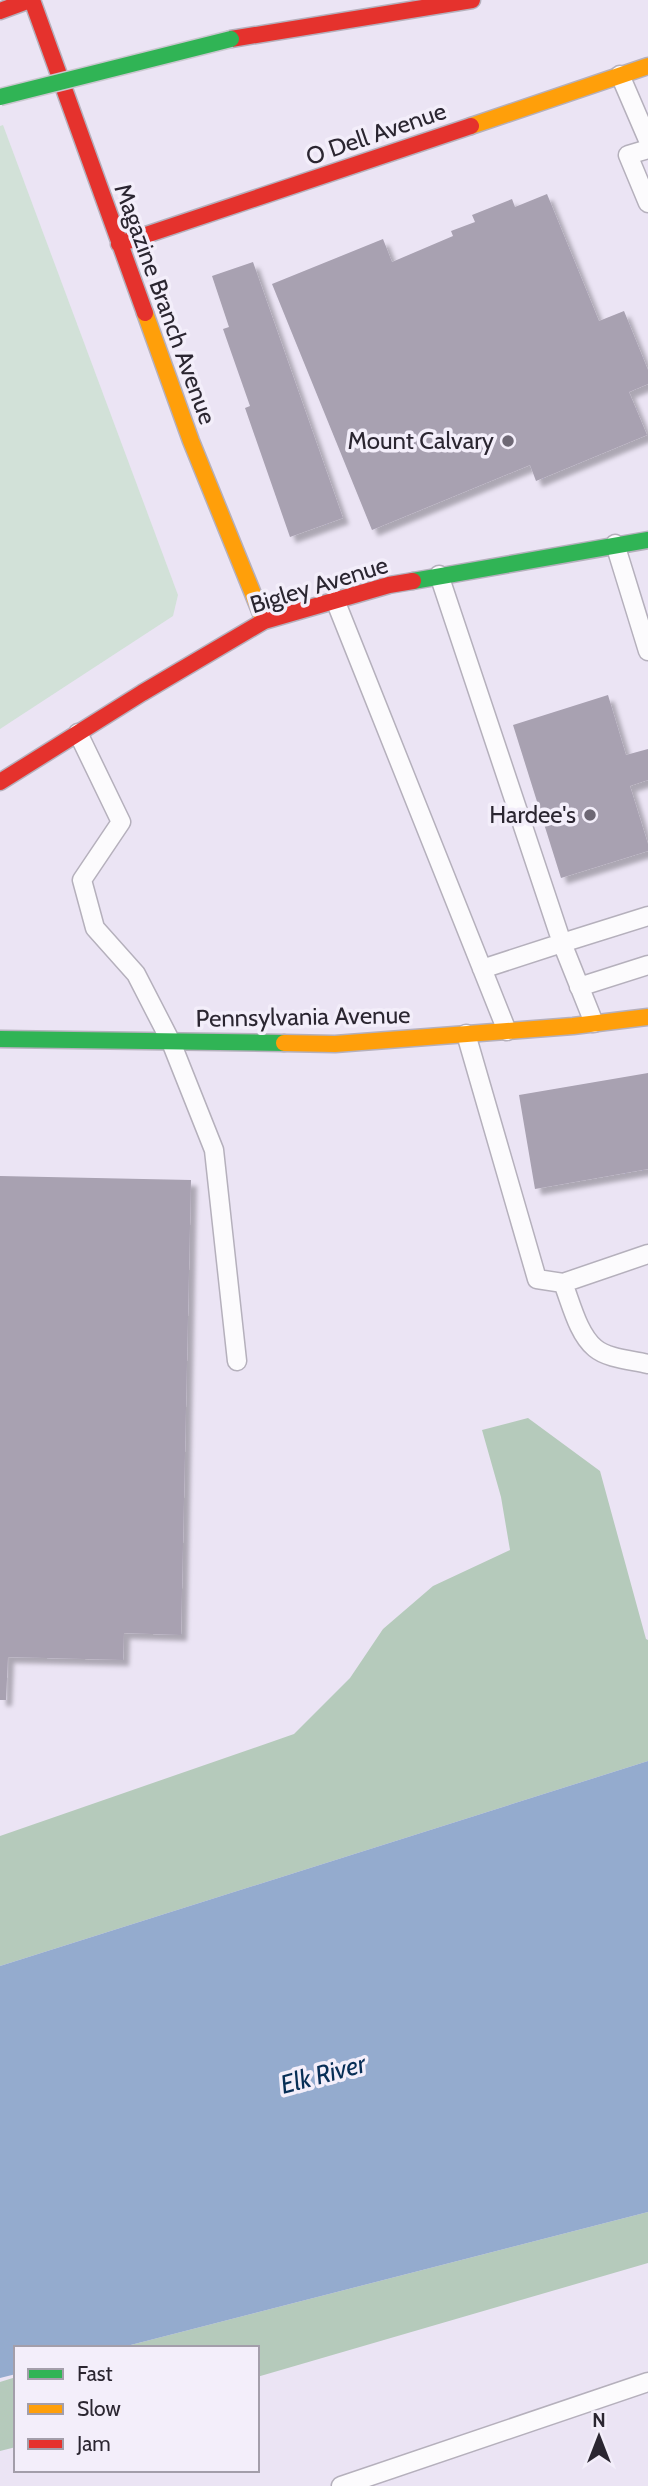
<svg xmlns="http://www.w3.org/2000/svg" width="648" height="2486" viewBox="0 0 648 2486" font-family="Cabin,sans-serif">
<defs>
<filter id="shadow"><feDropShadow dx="6" dy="6" stdDeviation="2" flood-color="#0004"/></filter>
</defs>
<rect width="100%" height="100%" fill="#ebe4f4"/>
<path fill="#d2e1d8" d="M 3,125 L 178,595 L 173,616 L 0,729 L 0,126 Z"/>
<path fill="#b5cabb" d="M 528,1418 L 600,1471 L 646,1639 L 648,1640 L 648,1761 L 0,1966 L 0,1836 L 294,1734 L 350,1678 L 383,1629 L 433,1586 L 510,1550 L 501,1497 L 482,1430 Z
M 648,2212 L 648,2263 L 257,2377 L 257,2348 L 119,2348 Z
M 16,2377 L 16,2447 L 0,2451 L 0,2382 Z"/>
<path fill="#94abce" d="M 648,1761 L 648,2212 L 119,2348 L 16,2348 L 16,2374 L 0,2378 L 0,1966 Z"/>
<path fill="#a8a1b1" filter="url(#shadow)" d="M 547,194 L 599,321 L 624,311 L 648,370 L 648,384 L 629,392 L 647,435 L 536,481 L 530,465 L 372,530 L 272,284 L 383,239 L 392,262 L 453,236 L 451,231 L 475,222 L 472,215 L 512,199 L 515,207 Z
M 253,262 L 343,518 L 290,537 L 245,408 L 250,406 L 223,329 L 229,327 L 212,276 Z
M 608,695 L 626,755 L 648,749 L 648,780 L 630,786 L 648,844 L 648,851 L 561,878 L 513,725 Z
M 648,1073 L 648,1169 L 535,1189 L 519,1095 Z
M 0,1176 L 191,1180 L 181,1635 L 124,1633 L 123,1660 L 8,1657 L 6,1700 L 0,1700 Z"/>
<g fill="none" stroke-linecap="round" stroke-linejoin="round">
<g stroke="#b5b0bc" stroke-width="21">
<path id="lane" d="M 620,75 L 648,140
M 648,149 L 628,155 L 648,203
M 615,544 L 648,651
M 439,575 L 562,943 L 648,916
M 335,600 L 507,1031
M 78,733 L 121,822 L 82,880 L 95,928 L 136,974 L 171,1042 L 214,1150 L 237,1361
M 482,969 L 562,943 L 594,1023
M 579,987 L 648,965
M 466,1034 L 537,1279 L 563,1283 L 648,1254
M 563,1283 C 571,1303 578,1334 595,1348 C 608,1359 632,1360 648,1364
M 341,2486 L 648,2382"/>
</g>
<g stroke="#b5b0bc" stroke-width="19">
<path id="fast" d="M 413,581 L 648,540
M 0,1039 L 284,1043"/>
</g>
<g stroke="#b5b0bc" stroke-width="19">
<path id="slow" d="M 471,126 L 648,66
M 145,313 L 191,441 L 264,621
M 284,1043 L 335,1044 L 573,1026 L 648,1017"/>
</g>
<g stroke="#b5b0bc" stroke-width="19">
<path id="jam" d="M 32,0 L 145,313
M 0,11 L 30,0
M 231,39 L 472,0
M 119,244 L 471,126
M 0,782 L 142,693 L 264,621 L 389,585 L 413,581"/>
</g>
<use href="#lane" stroke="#fcfbfd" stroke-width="18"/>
<use href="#fast" stroke="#30b455" stroke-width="16"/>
<use href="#slow" stroke="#ff9f0a" stroke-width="16"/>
<use href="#jam" stroke="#e5322d" stroke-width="16"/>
<g stroke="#c9c6ce" stroke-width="19" stroke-linecap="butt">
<path id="fast-bridge" d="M 0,97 L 231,39"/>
</g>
<use href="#fast-bridge" stroke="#30b455" stroke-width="16"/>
</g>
<g fill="#6e6875" stroke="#f3eefa" stroke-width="2.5">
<circle cx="508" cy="441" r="7"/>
<circle cx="590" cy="815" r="7"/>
</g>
<g text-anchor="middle" stroke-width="7" stroke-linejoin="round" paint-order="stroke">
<g font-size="24" fill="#2b2631" stroke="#f3eefa">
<text transform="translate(376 134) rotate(-19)" y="8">O Dell Avenue</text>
<text transform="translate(165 304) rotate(70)" y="8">Magazine Branch Avenue</text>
<text transform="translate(319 585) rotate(-17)" y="8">Bigley Avenue</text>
<text transform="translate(303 1017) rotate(-1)" y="8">Pennsylvania Avenue</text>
</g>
<g font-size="24" fill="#2b2631" stroke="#f3eefa" text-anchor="end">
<text x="494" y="449">Mount Calvary</text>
<text x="576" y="823">Hardee's</text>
</g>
<g font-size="26" font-style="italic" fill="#072e56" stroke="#f3eefa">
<text transform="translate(323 2074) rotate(-15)" y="9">Elk River</text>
</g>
</g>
<rect x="14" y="2346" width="245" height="126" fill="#f3eefa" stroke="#a39eaa" stroke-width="2"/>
<rect x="28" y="2369" width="35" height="10" fill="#30b455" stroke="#a39eaa" stroke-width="2"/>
<text x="77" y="2381" font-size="21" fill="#2b2631">Fast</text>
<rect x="28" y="2404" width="35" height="10" fill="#ff9f0a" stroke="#a39eaa" stroke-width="2"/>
<text x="77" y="2416" font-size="21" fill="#2b2631">Slow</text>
<rect x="28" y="2439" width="35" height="10" fill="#e5322d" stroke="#a39eaa" stroke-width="2"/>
<text x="77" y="2451" font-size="21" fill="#2b2631">Jam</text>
<g transform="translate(599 2437)" stroke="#f3eefa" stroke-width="5" paint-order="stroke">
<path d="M0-5L12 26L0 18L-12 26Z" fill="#2b2631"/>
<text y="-10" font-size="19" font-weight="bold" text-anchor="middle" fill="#2b2631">N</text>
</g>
</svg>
